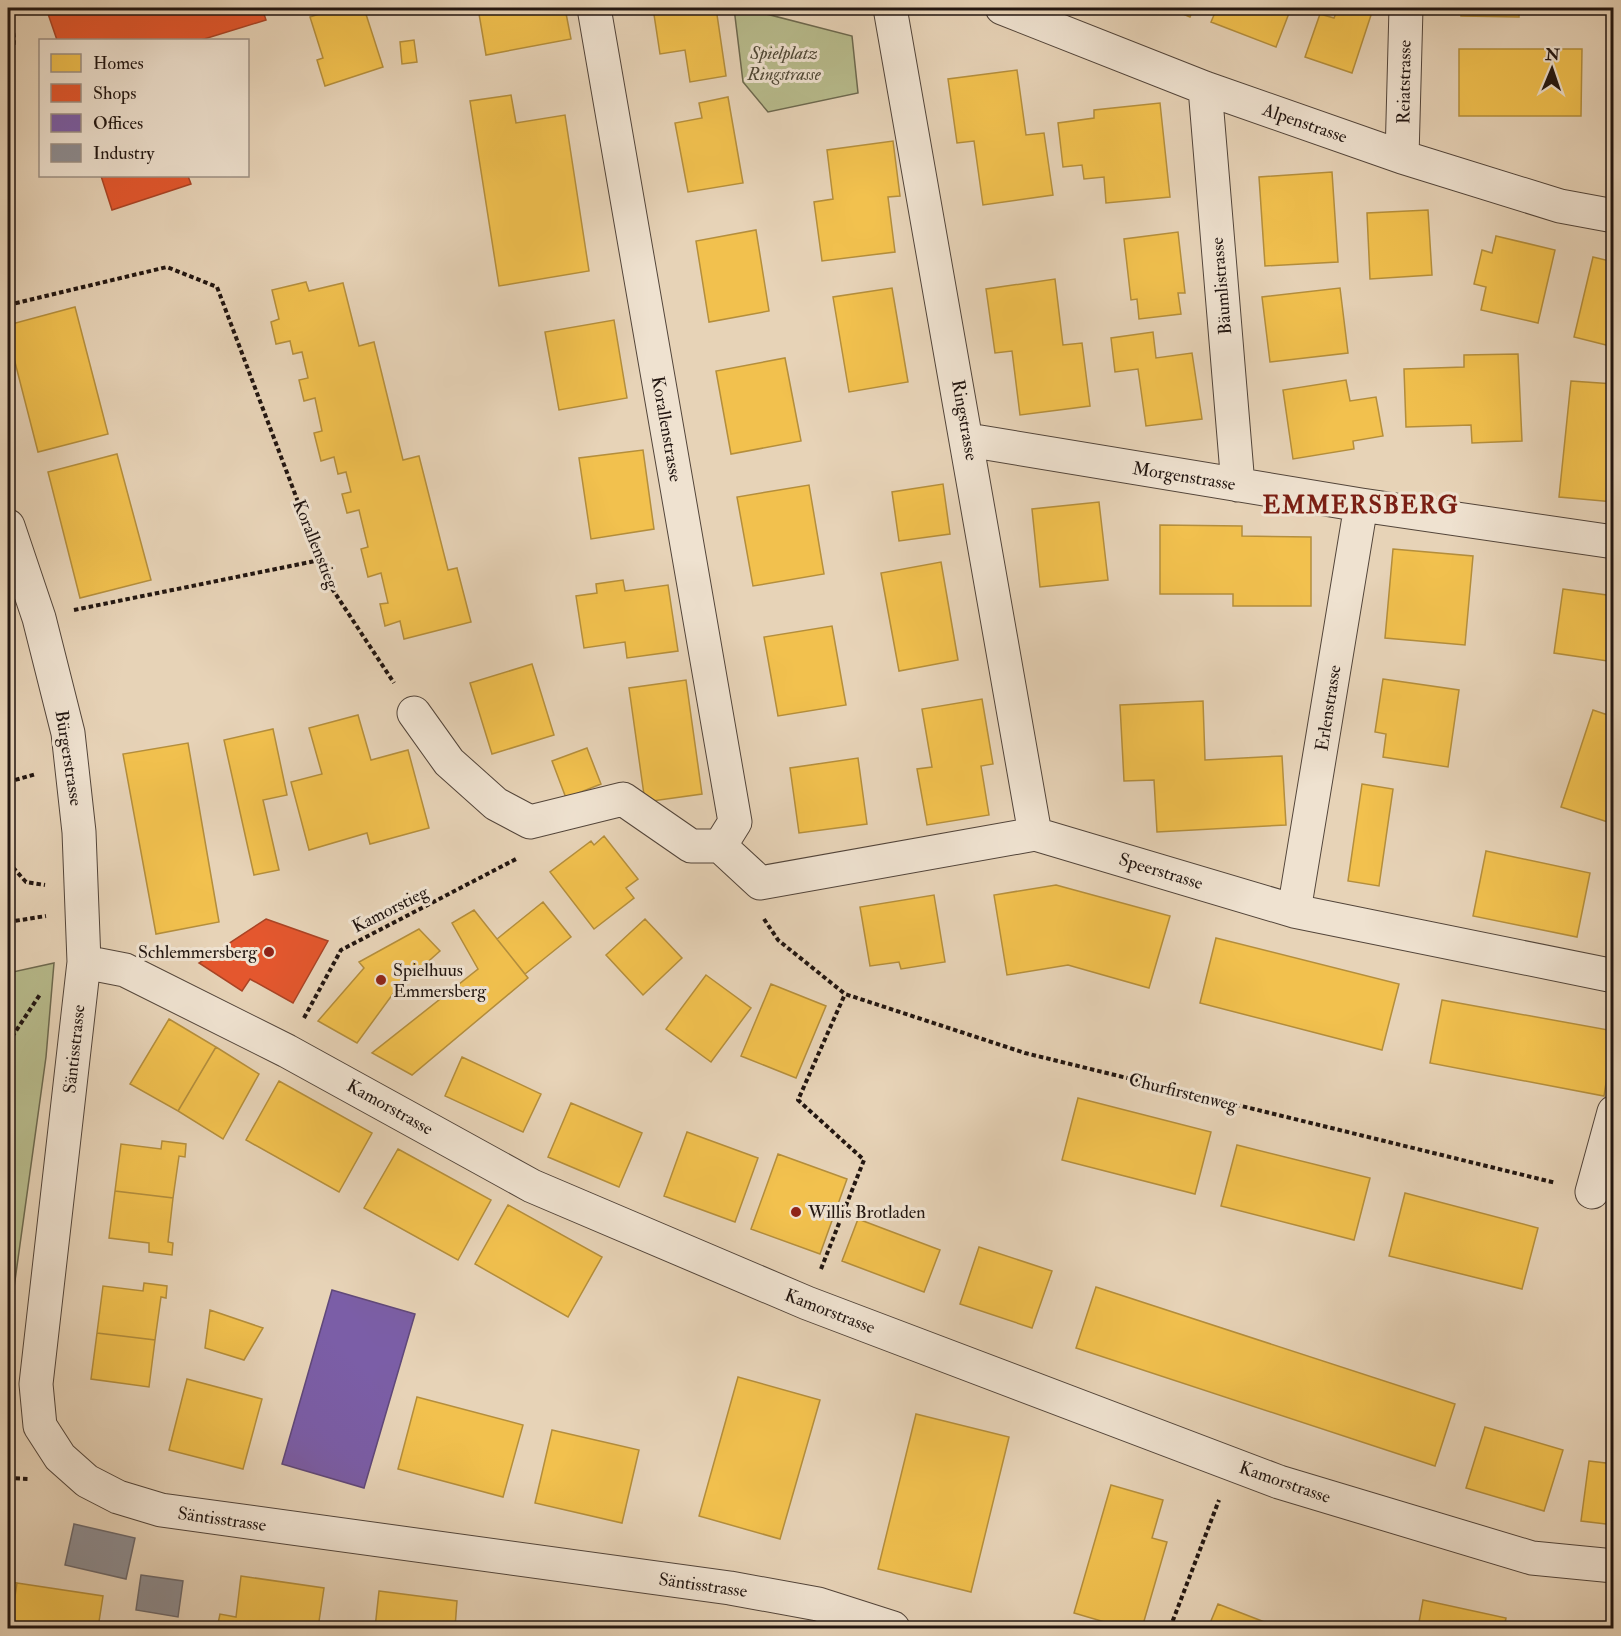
<svg xmlns="http://www.w3.org/2000/svg" width="1621" height="1636" viewBox="0 0 1621 1636" font-family="'IM FELL Double Pica',serif">
<rect width="100%" height="100%" fill="#e7d3b7"/>
<filter id="stains"><feTurbulence type="fractalNoise" baseFrequency=".00333" numOctaves="4"/><feColorMatrix values="0 0 0 0 .2 0 0 0 0 .09 0 0 0 0 .02 0 0 0 .5 -.17"/></filter>
<radialGradient id="worn" r=".72"><stop offset=".6" stop-color="#630" stop-opacity="0"/><stop offset="1" stop-color="#630" stop-opacity=".3"/></radialGradient>
<path fill="#b8bc8d" stroke="#6d694f" stroke-width="1.5" d="M 734,8 L 743,8 L 852,36 L 858,93 L 768,112 L 743,82 Z
M 54,963 L 46,1057 L 8,1331 L 8,973 Z"/>
<path fill="#f2c14e" stroke="#b48e3c" stroke-width="1.5" d="M 337,8 L 364,8 L 383,67 L 325,86 L 317,60 L 323,58 L 310,17 Z
M 478,8 L 565,8 L 571,39 L 486,55 Z
M 653,8 L 716,8 L 726,76 L 690,82 L 685,50 L 660,54 Z
M 1169,8 L 1194,8 L 1190,17 Z
M 1217,8 L 1291,8 L 1276,47 L 1211,22 Z
M 1338,8 L 1373,9 L 1352,73 L 1305,57 L 1320,14 L 1334,18 Z
M 1461,8 L 1519,8 L 1519,17 L 1461,16 Z
M 414,40 L 417,62 L 402,64 L 400,42 Z
M 1459,49 L 1582,49 L 1581,116 L 1459,116 Z
M 1017,70 L 1026,135 L 1044,133 L 1053,195 L 983,205 L 974,141 L 957,143 L 948,79 Z
M 511,95 L 516,123 L 565,115 L 589,271 L 499,286 L 470,101 Z
M 728,97 L 743,183 L 688,192 L 675,123 L 702,118 L 699,103 Z
M 1160,103 L 1170,197 L 1106,203 L 1104,177 L 1084,179 L 1082,165 L 1063,167 L 1058,123 L 1094,118 L 1094,110 Z
M 893,141 L 900,196 L 888,197 L 895,252 L 822,261 L 814,202 L 833,199 L 827,150 Z
M 1332,172 L 1338,262 L 1265,266 L 1259,177 Z
M 1428,210 L 1432,275 L 1370,279 L 1367,213 Z
M 756,230 L 769,311 L 709,322 L 696,241 Z
M 1178,232 L 1185,293 L 1178,293 L 1181,314 L 1139,319 L 1137,299 L 1131,300 L 1124,239 Z
M 1496,236 L 1555,250 L 1538,323 L 1481,310 L 1486,287 L 1474,284 L 1482,250 L 1492,253 Z
M 1593,257 L 1614,262 L 1614,347 L 1574,337 Z
M 1055,279 L 1063,345 L 1082,343 L 1090,406 L 1020,415 L 1012,351 L 995,353 L 986,289 Z
M 306,282 L 309,291 L 343,283 L 359,346 L 374,342 L 403,460 L 419,456 L 448,570 L 457,568 L 471,622 L 404,639 L 400,621 L 385,626 L 380,604 L 388,603 L 381,573 L 368,577 L 361,549 L 368,547 L 359,510 L 347,513 L 342,494 L 351,492 L 346,472 L 338,474 L 334,457 L 321,461 L 314,433 L 322,431 L 315,398 L 304,401 L 299,380 L 308,378 L 302,352 L 293,354 L 290,341 L 276,344 L 271,322 L 279,319 L 272,290 Z
M 892,288 L 908,382 L 849,392 L 833,297 Z
M 1340,288 L 1348,353 L 1270,362 L 1262,297 Z
M 75,307 L 108,434 L 38,452 L 8,335 L 8,325 Z
M 614,320 L 627,398 L 559,410 L 545,332 Z
M 1153,332 L 1156,358 L 1192,353 L 1202,419 L 1146,426 L 1138,369 L 1115,372 L 1111,338 Z
M 1518,354 L 1522,441 L 1472,443 L 1471,425 L 1406,427 L 1404,369 L 1464,367 L 1464,355 Z
M 785,358 L 801,441 L 731,454 L 716,371 Z
M 1346,380 L 1350,401 L 1376,397 L 1383,436 L 1353,441 L 1354,449 L 1293,459 L 1283,390 Z
M 1571,381 L 1614,384 L 1614,502 L 1559,497 Z
M 643,450 L 654,529 L 591,539 L 579,458 Z
M 117,454 L 151,580 L 80,598 L 48,472 Z
M 943,484 L 950,534 L 899,541 L 892,492 Z
M 809,485 L 824,574 L 753,586 L 737,497 Z
M 1099,502 L 1108,580 L 1040,587 L 1032,509 Z
M 1160,525 L 1242,526 L 1242,536 L 1311,537 L 1311,606 L 1233,606 L 1233,594 L 1160,594 Z
M 1393,549 L 1473,556 L 1465,645 L 1385,638 Z
M 941,562 L 958,660 L 899,671 L 881,573 Z
M 623,580 L 625,591 L 668,585 L 678,651 L 627,658 L 625,642 L 584,648 L 576,596 L 597,593 L 596,584 Z
M 1563,589 L 1614,596 L 1614,662 L 1554,653 Z
M 832,626 L 846,705 L 778,716 L 764,637 Z
M 532,664 L 554,735 L 492,754 L 470,683 Z
M 1383,679 L 1459,690 L 1448,767 L 1383,757 L 1386,734 L 1375,732 Z
M 686,680 L 702,794 L 645,802 L 629,688 Z
M 982,699 L 993,764 L 981,766 L 989,815 L 927,825 L 917,769 L 932,767 L 922,709 Z
M 1203,701 L 1205,760 L 1282,756 L 1286,825 L 1157,832 L 1154,780 L 1124,781 L 1120,705 Z
M 1593,710 L 1614,717 L 1614,824 L 1561,807 Z
M 358,715 L 371,760 L 408,750 L 429,828 L 370,844 L 367,833 L 309,850 L 291,782 L 322,774 L 309,728 Z
M 273,729 L 287,795 L 263,800 L 279,870 L 254,875 L 224,740 Z
M 188,743 L 219,922 L 156,934 L 123,754 Z
M 587,748 L 601,784 L 566,798 L 552,761 Z
M 858,758 L 867,824 L 799,833 L 790,768 Z
M 1362,784 L 1393,789 L 1379,886 L 1348,881 Z
M 604,836 L 638,879 L 626,888 L 634,898 L 594,929 L 550,872 L 591,841 L 594,845 Z
M 1486,851 L 1590,873 L 1577,937 L 1473,916 Z
M 1056,885 L 1170,916 L 1149,988 L 1068,965 L 1007,975 L 994,895 Z
M 934,895 L 945,962 L 901,969 L 899,962 L 870,966 L 860,907 Z
M 543,902 L 571,937 L 525,974 L 497,939 Z
M 474,910 L 528,978 L 412,1075 L 372,1053 L 478,969 L 452,923 Z
M 645,919 L 682,958 L 643,995 L 606,955 Z
M 419,929 L 440,951 L 395,991 L 357,1043 L 318,1021 L 364,968 L 359,962 Z
M 1216,938 L 1399,984 L 1382,1050 L 1200,1003 Z
M 706,975 L 751,1008 L 711,1062 L 666,1029 Z
M 771,984 L 826,1006 L 796,1078 L 741,1056 Z
M 1442,1000 L 1614,1031 L 1604,1096 L 1430,1063 Z
M 169,1019 L 216,1047 L 178,1111 L 130,1084 Z
M 216,1047 L 259,1074 L 223,1139 L 178,1111 Z
M 462,1057 L 541,1094 L 523,1132 L 445,1096 Z
M 279,1081 L 372,1133 L 339,1192 L 246,1140 Z
M 1078,1098 L 1211,1132 L 1195,1194 L 1062,1160 Z
M 571,1103 L 642,1133 L 619,1187 L 548,1157 Z
M 687,1132 L 758,1158 L 735,1222 L 664,1196 Z
M 162,1141 L 186,1144 L 185,1157 L 179,1156 L 173,1198 L 115,1191 L 121,1144 L 161,1149 Z
M 1237,1145 L 1370,1178 L 1354,1240 L 1221,1206 Z
M 398,1149 L 491,1200 L 458,1260 L 364,1208 Z
M 778,1154 L 847,1179 L 820,1254 L 751,1229 Z
M 115,1191 L 173,1198 L 168,1242 L 173,1243 L 172,1255 L 149,1252 L 149,1243 L 109,1238 Z
M 1405,1193 L 1538,1228 L 1522,1289 L 1389,1256 Z
M 508,1205 L 602,1257 L 568,1317 L 475,1264 Z
M 858,1219 L 940,1250 L 924,1292 L 842,1261 Z
M 979,1247 L 1052,1271 L 1032,1328 L 960,1304 Z
M 144,1283 L 167,1286 L 166,1298 L 161,1297 L 155,1340 L 97,1333 L 103,1286 L 143,1291 Z
M 1096,1287 L 1455,1404 L 1435,1466 L 1076,1348 Z
M 210,1310 L 263,1328 L 244,1360 L 205,1348 Z
M 97,1333 L 155,1340 L 149,1387 L 91,1379 Z
M 738,1377 L 820,1400 L 780,1539 L 699,1516 Z
M 187,1379 L 262,1399 L 243,1469 L 169,1450 Z
M 417,1397 L 523,1425 L 503,1497 L 398,1469 Z
M 916,1414 L 1009,1437 L 971,1592 L 878,1569 Z
M 1485,1427 L 1563,1450 L 1544,1511 L 1466,1488 Z
M 552,1430 L 639,1450 L 622,1523 L 535,1503 Z
M 1589,1461 L 1614,1464 L 1614,1525 L 1581,1521 Z
M 1111,1485 L 1163,1500 L 1152,1538 L 1167,1542 L 1142,1628 L 1125,1628 L 1074,1613 Z
M 241,1576 L 324,1588 L 318,1628 L 217,1628 L 220,1614 L 236,1617 Z
M 8,1582 L 17,1583 L 10,1628 L 8,1628 Z
M 17,1583 L 103,1596 L 98,1628 L 10,1628 Z
M 379,1591 L 457,1601 L 455,1628 L 375,1628 Z
M 1423,1600 L 1506,1618 L 1504,1628 L 1418,1628 Z
M 1218,1604 L 1280,1628 L 1208,1628 Z
M 512,1623 L 543,1628 L 511,1628 Z"/>
<path fill="#e4572e" stroke="#aa4425" stroke-width="1.5" d="M 46,8 L 262,8 L 266,20 L 201,40 L 57,40 Z
M 101,176 L 188,176 L 191,184 L 112,210 Z
M 266,919 L 328,941 L 293,1003 L 250,979 L 242,991 L 199,963 Z"/>
<path fill="#7b5ea7" stroke="#60487a" stroke-width="1.5" d="M 332,1290 L 415,1314 L 364,1488 L 282,1464 Z"/>
<path fill="#8d8d92" stroke="#6d696b" stroke-width="1.5" d="M 74,1524 L 135,1538 L 126,1579 L 65,1565 Z
M 141,1575 L 183,1581 L 178,1617 L 136,1610 Z"/>
<g fill="none" stroke-linecap="round" stroke-linejoin="round">
<g stroke="#53453a" stroke-width="35">
<path id="street" d="M 594,8 L 735,822 L 720,846
M 890,8 L 1035,834
M 1002,8 L 1205,88 L 1402,157 L 1560,206 L 1614,216
M 1205,88 L 1238,485
M 1402,157 L 1406,8
M 968,440 L 1361,505 L 1614,542
M 8,526 L 39,618 L 68,733 L 79,832 L 84,962 L 36,1384 L 40,1426 L 60,1457 L 87,1481 L 118,1497 L 161,1510 L 730,1588 L 818,1604 L 893,1628
M 414,713 L 449,762 L 496,804 L 530,822 L 623,799 L 691,846 L 720,846
M 720,846 L 760,883 L 1035,834 L 1294,911 L 1614,976
M 1294,911 L 1361,505
M 84,962 L 125,970 L 287,1051 L 532,1186 L 807,1303 L 1279,1482 L 1532,1558 L 1614,1566
M 1592,1192 L 1614,1112"/>
</g>
<path stroke="#221611" stroke-width="4" stroke-dasharray="4.5 3" stroke-linecap="butt" d="M 8,11 C 13,29 18,44 8,61
M 8,305 L 167,267 L 217,287 L 329,584 L 394,683
M 74,610 L 320,560
M 8,782 L 36,774
M 8,862 L 26,882 L 45,885
M 764,919 L 778,940 L 845,994 L 1025,1053 L 1556,1183
M 8,922 L 46,916
M 304,1018 L 341,950 L 518,858
M 8,1043 L 41,993
M 821,1269 L 864,1160 L 798,1100 L 845,994
M 8,1478 L 29,1479
M 1170,1628 L 1219,1500"/>
<use href="#street" stroke="#efe2d0" stroke-width="33"/>
</g>
<g fill="#8f2418" stroke="#efe2d0" stroke-width="2">
<circle cx="269" cy="952" r="6"/>
<circle cx="381" cy="980" r="6"/>
<circle cx="796" cy="1212" r="6"/>
</g>
<g text-anchor="middle" stroke-width="6" stroke-linejoin="round" paint-order="stroke">
<g font-size="18" font-style="italic" fill="#4f4836" stroke="#efe2d0">
<text x="784" y="59">Spielplatz<tspan x="784" dy="21">Ringstrasse</tspan></text>
</g>
<g font-size="18" fill="#221611" stroke="#efe2d0">
<text transform="translate(1404 82) rotate(-89)" y="6">Reiatstrasse</text>
<text transform="translate(1305 123) rotate(19)" y="6">Alpenstrasse</text>
<text transform="translate(1221 286) rotate(-95)" y="6">Bäumlistrasse</text>
<text transform="translate(965 420) rotate(80)" y="6">Ringstrasse</text>
<text transform="translate(667 429) rotate(80)" y="6">Korallenstrasse</text>
<text transform="translate(1184 476) rotate(9)" y="6">Morgenstrasse</text>
<text transform="translate(316 544) rotate(68)" y="6">Korallenstieg</text>
<text transform="translate(1328 708) rotate(-81)" y="6">Erlenstrasse</text>
<text transform="translate(69 758) rotate(81)" y="6">Bürgerstrasse</text>
<text transform="translate(1161 871) rotate(17)" y="6">Speerstrasse</text>
<text transform="translate(390 909) rotate(-27)" y="6">Kamorstieg</text>
<text transform="translate(74 1049) rotate(-84)" y="6">Säntisstrasse</text>
<text transform="translate(1183 1092) rotate(14)" y="6">Churfirstenweg</text>
<text transform="translate(390 1107) rotate(29)" y="6">Kamorstrasse</text>
<text transform="translate(830 1311) rotate(21)" y="6">Kamorstrasse</text>
<text transform="translate(1285 1482) rotate(19)" y="6">Kamorstrasse</text>
<text transform="translate(222 1519) rotate(8)" y="6">Säntisstrasse</text>
<text transform="translate(703 1585) rotate(8)" y="6">Säntisstrasse</text>
</g>
<g font-size="18" fill="#221611" stroke="#efe2d0" text-anchor="start">
<text x="257" y="958" text-anchor="end">Schlemmersberg</text>
<text x="393" y="976">Spielhuus<tspan x="393" dy="21">Emmersberg</tspan></text>
<text x="808" y="1218">Willis Brotladen</text>
</g>
<g font-size="24" font-weight="bold" letter-spacing="1.5" fill="#7a1f14" stroke="#efe2d0">
<text x="1361" y="513">EMMERSBERG</text>
</g>
</g>
<rect width="1621" height="1636" fill="none" stroke="#e7d3b7" stroke-width="30"/>
<rect x="9" y="9" width="1603" height="1618" fill="none" stroke="#221611" stroke-width="3"/>
<rect x="15" y="15" width="1591" height="1606" fill="none" stroke="#221611" stroke-width="1.5"/>
<rect x="39" y="39" width="210" height="138" fill="#efe2d0" stroke="#9d9084" stroke-width="1.5"/>
<rect x="51" y="54" width="30" height="18" fill="#f2c14e" stroke="#9d9084" stroke-width="1.5"/>
<text x="93" y="69" font-size="18" fill="#221611">Homes</text>
<rect x="51" y="84" width="30" height="18" fill="#e4572e" stroke="#9d9084" stroke-width="1.5"/>
<text x="93" y="99" font-size="18" fill="#221611">Shops</text>
<rect x="51" y="114" width="30" height="18" fill="#7b5ea7" stroke="#9d9084" stroke-width="1.5"/>
<text x="93" y="129" font-size="18" fill="#221611">Offices</text>
<rect x="51" y="144" width="30" height="18" fill="#8d8d92" stroke="#9d9084" stroke-width="1.5"/>
<text x="93" y="159" font-size="18" fill="#221611">Industry</text>
<g transform="translate(1552 69) rotate(2)" stroke="#efe2d0" stroke-width="4.5" paint-order="stroke">
<path d="M0-4.5L10 22L0 15L-10 22Z" fill="#221611"/>
<text y="-9" font-size="16" font-weight="bold" text-anchor="middle" fill="#221611">N</text>
</g>
<rect width="100%" height="100%" filter="url(#stains)"/>
<rect width="100%" height="100%" fill="url(#worn)"/>
</svg>
